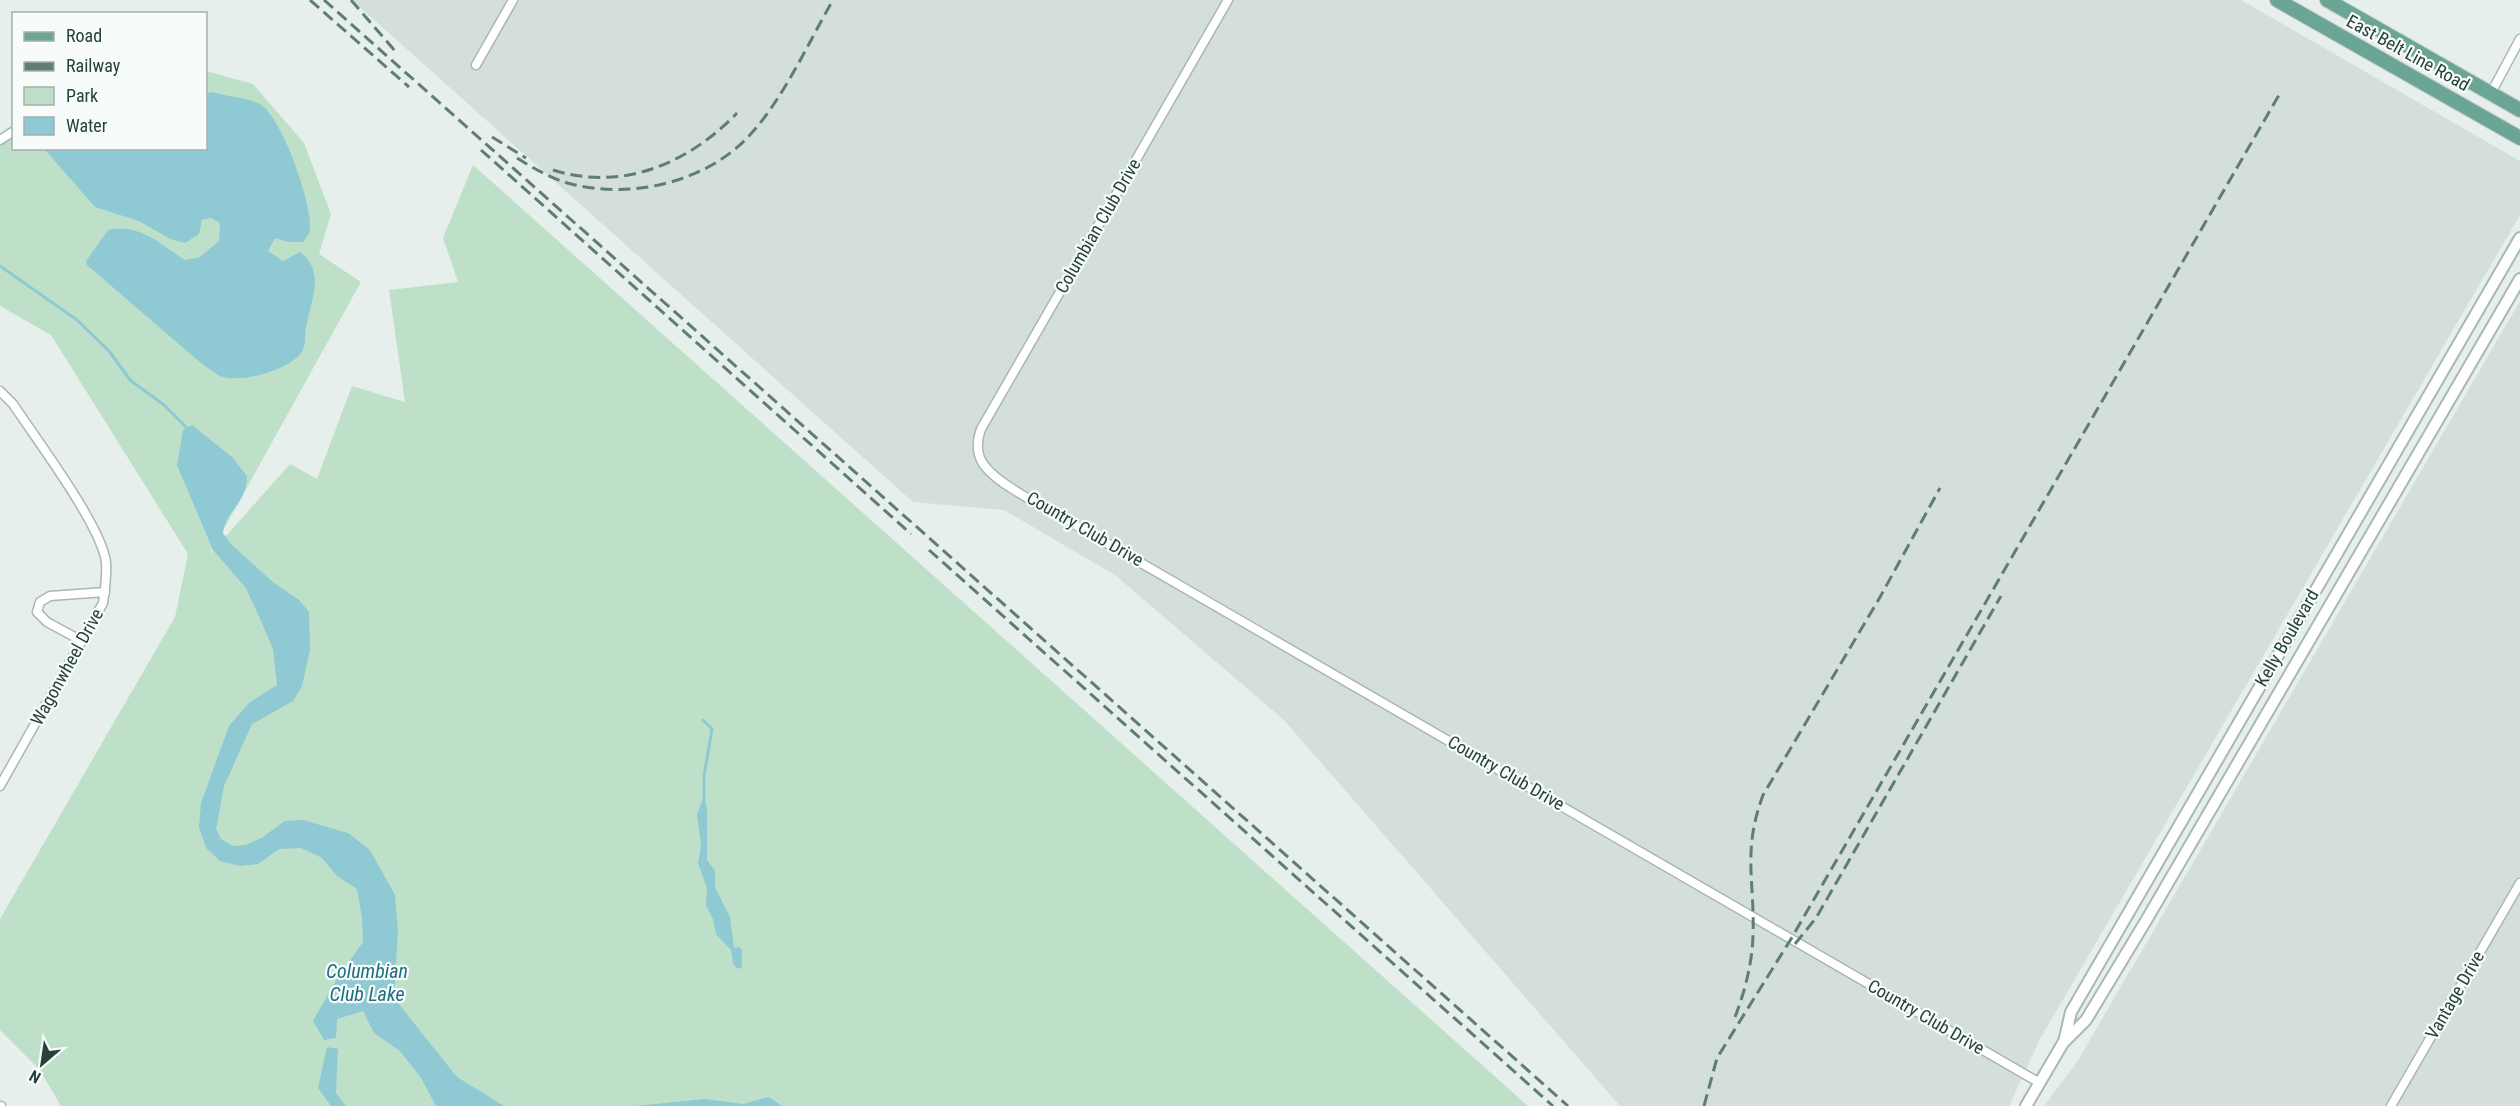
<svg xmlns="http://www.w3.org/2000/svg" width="2520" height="1106" viewBox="0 0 2520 1106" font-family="'Roboto Condensed',sans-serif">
<rect width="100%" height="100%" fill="#e6efeb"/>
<path fill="#d4dfda" d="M 352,0 L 2241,0 L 2520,161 L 2520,215 L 2040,1039 L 2009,1106 L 1620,1106 L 1284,720 L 1115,575 L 1004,510 L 913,502 Z
M 2520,301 L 2520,1106 L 2044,1106 L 2077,1062 Z"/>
<path fill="#bfe0c8" d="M 206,71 L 253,84 L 304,143 L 331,214 L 319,254 L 361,282 L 210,554 L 290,464 L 317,479 L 352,386 L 405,402 L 389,290 L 458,282 L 443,238 L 473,165 L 1528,1106 L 61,1106 L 39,1069 L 0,1030 L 0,919 L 175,617 L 188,554 L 51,335 L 0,306 L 0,146 L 13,138 L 14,148 L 206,148 Z"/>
<path fill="#8ec9d4" d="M 213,92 C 227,97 245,97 258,103 C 281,113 313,205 310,230 C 309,234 305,239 303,242 L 288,242 L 275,238 L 268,251 L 283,261 L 300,252 C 326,272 311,300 306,327 C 304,337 307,344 301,353 C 289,370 240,384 220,376 C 214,373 207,367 201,363 L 87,265 L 86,261 L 108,230 C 140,223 159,244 185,260 L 200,257 L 219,241 L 220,223 L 211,218 L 202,220 L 199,234 L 185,243 L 170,239 L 139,221 L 95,207 L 46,151 L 46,149 L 206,148 L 206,93 Z
M 192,425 L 232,457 L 247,476 C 247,504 225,511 223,533 L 232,545 L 274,583 L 299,600 L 309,612 L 310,650 L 302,686 L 293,701 L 252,724 L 224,786 L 216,829 L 221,839 L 233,846 L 246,845 L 263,837 L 285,821 L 303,820 L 348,833 L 370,850 L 395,895 L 398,930 L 394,998 L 457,1077 L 504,1106 L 436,1106 L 421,1078 L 400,1051 L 374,1033 L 363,1011 L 337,1019 L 336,1038 L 324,1040 L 313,1021 L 337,979 L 363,942 L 362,918 L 357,889 L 337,876 L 322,858 L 301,848 L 279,849 L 258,864 L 240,866 L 220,861 L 206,848 L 199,827 L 201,803 L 229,726 L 250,702 L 277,685 L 273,649 L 261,621 L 246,588 L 213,550 L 177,465 L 183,430 Z
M 702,801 L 706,803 L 707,809 L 707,860 L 715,871 L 715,887 L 730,917 L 734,948 L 739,947 L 742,950 L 742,967 L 738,969 L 733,964 L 731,950 L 716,934 L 713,919 L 706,905 L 707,888 L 698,863 L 701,846 L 697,815 Z
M 327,1047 L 338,1049 L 336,1093 L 346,1106 L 331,1106 L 318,1088 Z
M 769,1097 L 782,1106 L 635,1106 L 705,1099 L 743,1104 Z"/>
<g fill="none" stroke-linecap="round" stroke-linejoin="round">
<path stroke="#8ec9d4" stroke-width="3" d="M 0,266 L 77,320 L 109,351 L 131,381 L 163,404 L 187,428
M 703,720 L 712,729 L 704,776 L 704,801"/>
<g stroke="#a8b8b2" stroke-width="11">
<path id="minor" d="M 1228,0 L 981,429 C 977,440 976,451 982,462 C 994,483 1043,506 1065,519 L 2040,1083
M 476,65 L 513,0
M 2491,93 L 2520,39
M 0,140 L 14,131
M 0,391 L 13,404 C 36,439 101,525 106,562 C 107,576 105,590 103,603 L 0,786
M 82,641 L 47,622 L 37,612 L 40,602 L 50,596 L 105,592
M 0,1106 L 1,1106
M 2391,1106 L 2520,883"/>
</g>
<g stroke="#a8b8b2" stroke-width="14">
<path id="tertiary" d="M 2064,1042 L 2071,1012 L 2520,238
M 2026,1106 L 2063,1043 L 2086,1020 L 2147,919 L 2520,279"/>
</g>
<g stroke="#c2cac8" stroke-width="16">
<path id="primary" d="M 2277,0 L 2520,138
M 2327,0 L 2520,110"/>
</g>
<use href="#minor" stroke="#fff" stroke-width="8"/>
<use href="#tertiary" stroke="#fff" stroke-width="10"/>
<use href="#primary" stroke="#6aa596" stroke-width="14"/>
<path stroke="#5f7d75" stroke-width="3" stroke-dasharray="12 6" stroke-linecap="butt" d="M 310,0 L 409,87
M 324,0 L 1568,1106
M 351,0 L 396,52
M 492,137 L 526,158
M 481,150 L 911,534
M 517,158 C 533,168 552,179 571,184 C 631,199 705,183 749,136 C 784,98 807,45 833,0
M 553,170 C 623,192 689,163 737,113
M 929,550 L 1553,1106
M 1795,944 L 1816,918 L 2001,596
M 1735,1017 C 1745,991 1752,964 1753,936 C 1755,881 1742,852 1763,795 L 1879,599 L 1940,488
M 1704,1106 L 1717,1058 L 1791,939 L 2279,95"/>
</g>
<g text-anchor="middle" stroke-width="4.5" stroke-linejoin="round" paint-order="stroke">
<g font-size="18" fill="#24423a" stroke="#f7fbf9">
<text transform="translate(2408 53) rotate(29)" y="6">East Belt Line Road</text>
<text transform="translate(1098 226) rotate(-60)" y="6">Columbian Club Drive</text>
<text transform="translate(1085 529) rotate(30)" y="6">Country Club Drive</text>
<text transform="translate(2287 638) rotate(-60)" y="6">Kelly Boulevard</text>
<text transform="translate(67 667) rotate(-61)" y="6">Wagonwheel Drive</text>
<text transform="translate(1506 773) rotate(30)" y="6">Country Club Drive</text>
<text transform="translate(2455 995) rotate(-60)" y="6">Vantage Drive</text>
<text transform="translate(1926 1017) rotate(30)" y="6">Country Club Drive</text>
</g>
<g font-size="20" font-style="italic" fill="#1c6f80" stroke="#f7fbf9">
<text x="367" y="978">Columbian<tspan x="367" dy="23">Club Lake</tspan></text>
</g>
</g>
<rect x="12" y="12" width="195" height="138" fill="#f7fbf9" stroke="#a3b1ad" stroke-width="1.5"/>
<rect x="24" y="32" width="30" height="9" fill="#6aa596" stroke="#a3b1ad" stroke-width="1.5"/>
<text x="66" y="42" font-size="18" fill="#24423a">Road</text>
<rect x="24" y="62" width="30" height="9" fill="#5f7d75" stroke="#a3b1ad" stroke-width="1.5"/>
<text x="66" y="72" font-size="18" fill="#24423a">Railway</text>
<rect x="24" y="87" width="30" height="18" fill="#bfe0c8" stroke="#a3b1ad" stroke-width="1.5"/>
<text x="66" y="102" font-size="18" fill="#24423a">Park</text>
<rect x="24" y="117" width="30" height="18" fill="#8ec9d4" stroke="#a3b1ad" stroke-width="1.5"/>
<text x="66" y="132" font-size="18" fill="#24423a">Water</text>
<g transform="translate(42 1064) rotate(209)" stroke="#f7fbf9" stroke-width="4.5" paint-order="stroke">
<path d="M0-4.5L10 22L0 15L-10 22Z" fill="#24423a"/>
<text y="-9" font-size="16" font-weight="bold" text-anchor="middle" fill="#24423a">N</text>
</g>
</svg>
